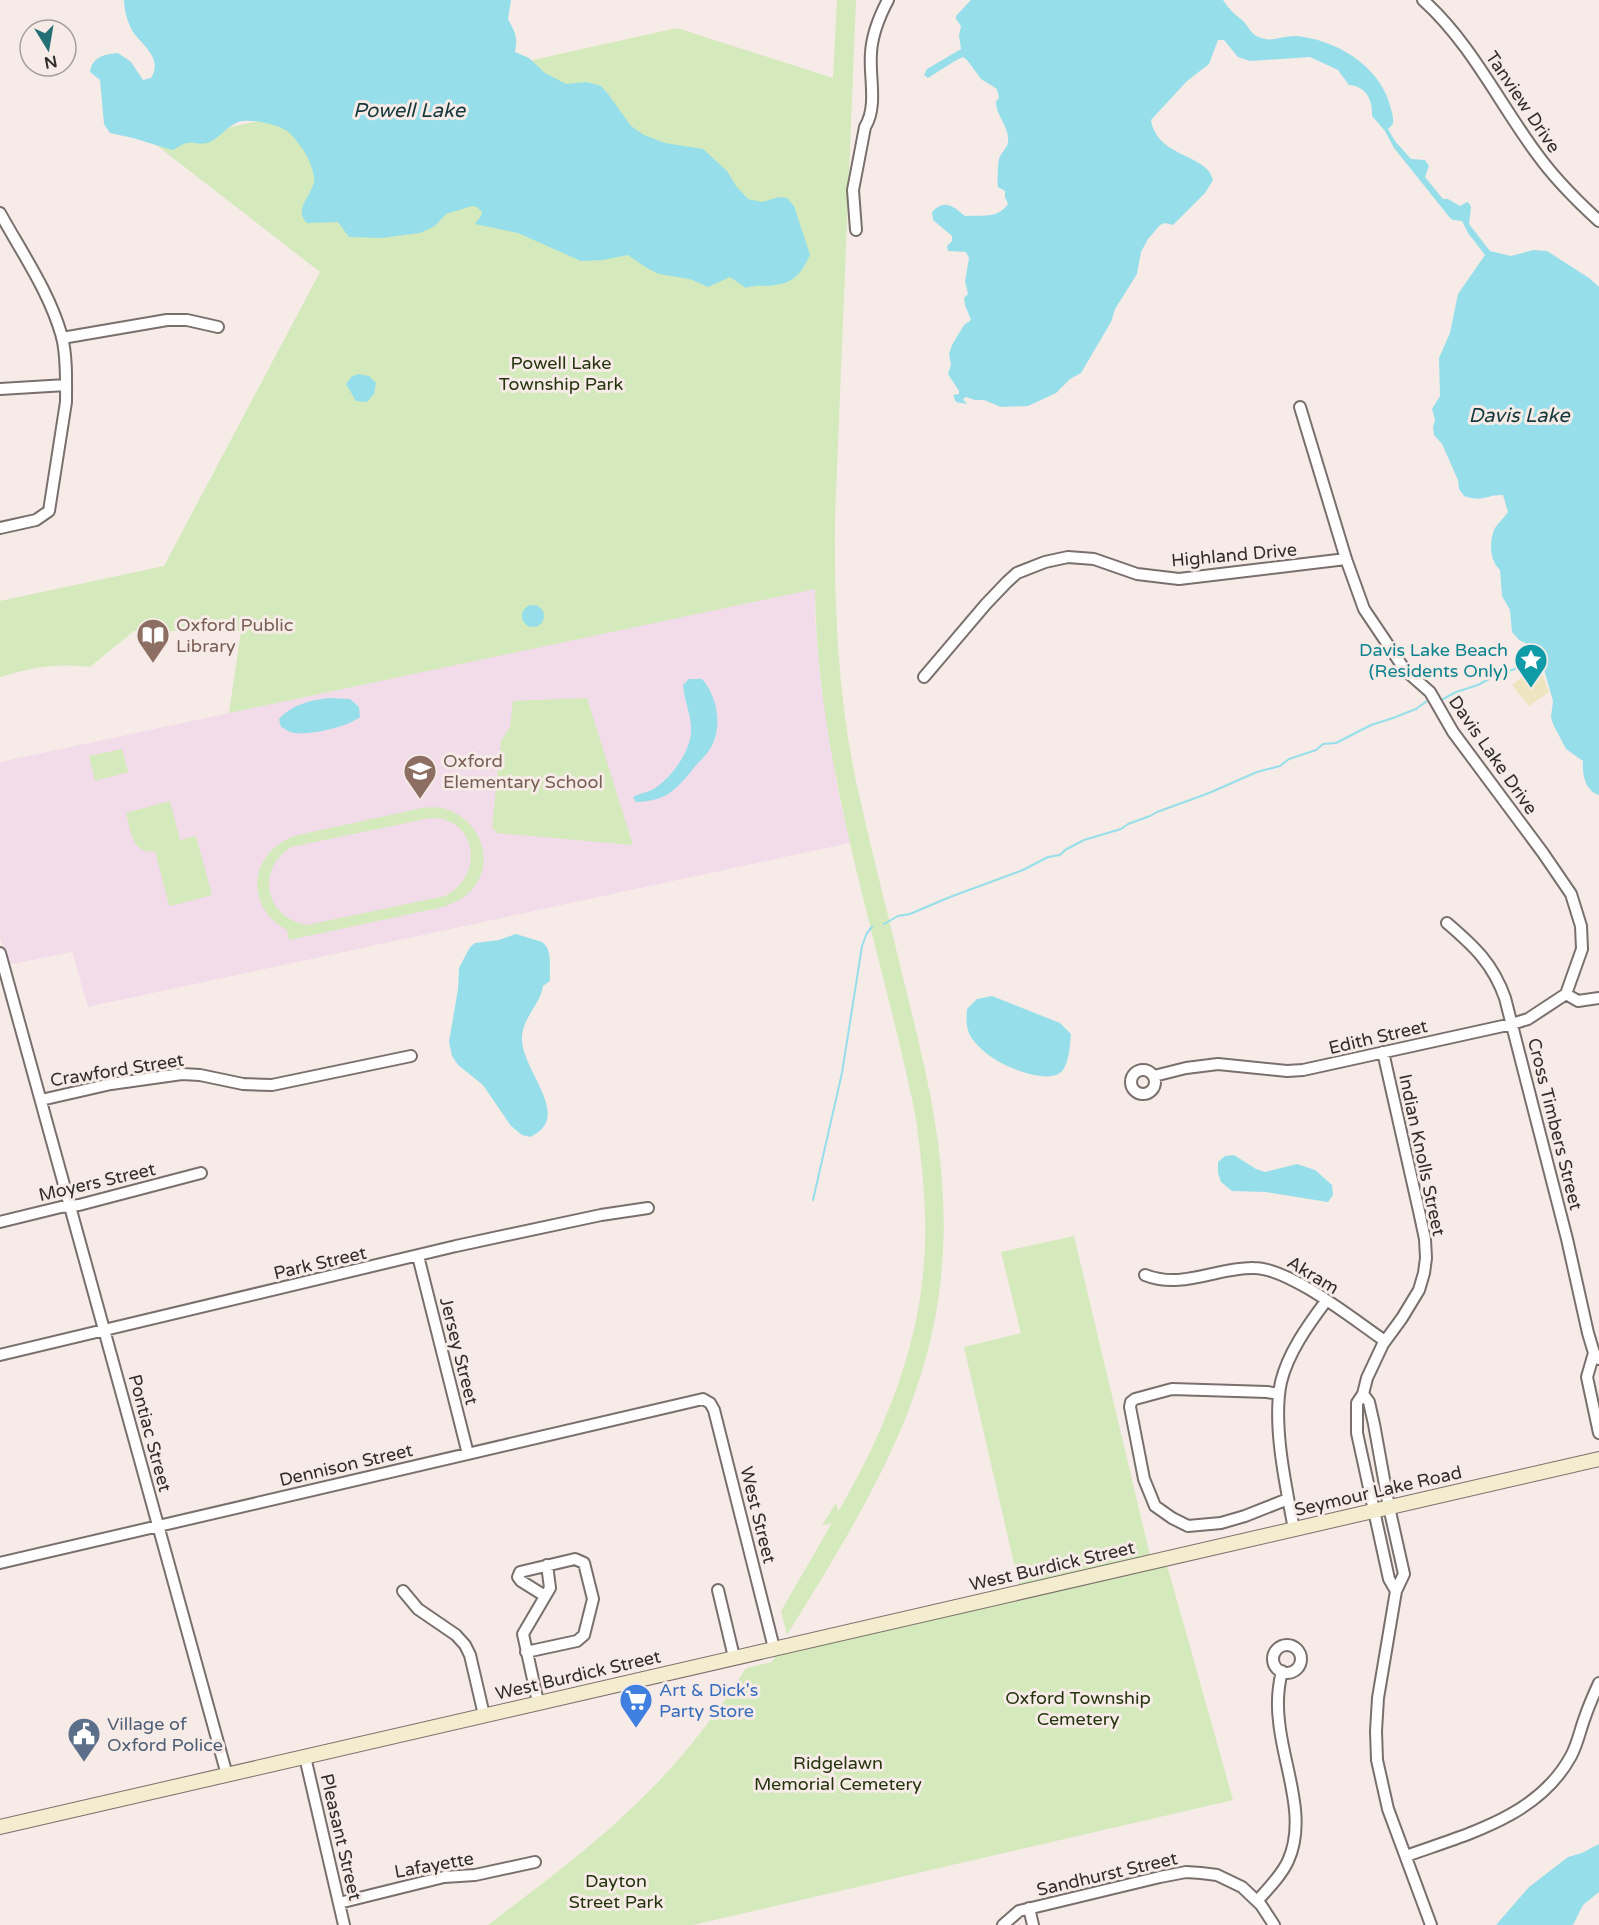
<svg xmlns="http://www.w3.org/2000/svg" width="1599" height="1925" viewBox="0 0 1599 1925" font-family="'Varela Round',sans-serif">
<rect width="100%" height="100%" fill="#f6ebe7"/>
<path fill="#f3dce9" d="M 815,588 L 815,619 L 821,684 L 837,786 L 850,843 L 88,1007 L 72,952 L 8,965 L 0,937 L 0,762 Z"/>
<path fill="#d4e9bc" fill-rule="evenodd" d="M 837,0 L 856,0 L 835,518 C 834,608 838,698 857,786 C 872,854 890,922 906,990 C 934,1101 956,1199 936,1313 C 915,1432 849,1534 787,1635 L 781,1611 L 832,1523 L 822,1525 L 836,1503 L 838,1512 C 882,1437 918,1351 924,1263 C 928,1213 922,1162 915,1113 C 879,939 817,768 815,589 L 229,713 L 241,631 L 134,631 L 90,667 C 54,663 34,667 0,677 L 0,601 L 164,566 L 320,272 L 155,144 L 677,28 L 833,78 Z
M 587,698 L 633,845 L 497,833 L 492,827 L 501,741 L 510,727 L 513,701 Z
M 122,749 L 128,772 L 95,781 L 89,756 Z
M 170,801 L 180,840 L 196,836 L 212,895 L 171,906 L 169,905 L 155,851 C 132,855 131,831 126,813 Z
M 432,807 C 474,808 501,857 471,891 C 463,899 454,903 443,907 L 289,940 L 287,930 C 242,906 250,849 298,835 L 422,808 ZM 430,818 C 475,816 487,874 445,896 L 307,925 C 265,918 255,870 291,847 Z
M 1074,1236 L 1153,1568 L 1167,1565 L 1233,1800 L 693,1925 L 488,1925 C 539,1886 591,1848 637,1803 C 679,1763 715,1717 746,1668 L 772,1662 L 776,1655 L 1022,1598 L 964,1347 L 1021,1333 L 1001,1252 Z"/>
<path fill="#eee4bf" d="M 1538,664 L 1549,692 L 1529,706 L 1512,685 Z"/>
<path fill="#96dfea" d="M 124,0 L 511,0 L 508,19 C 515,33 518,35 515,52 L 529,58 L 545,73 L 566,84 L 587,82 L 601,86 L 608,94 L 631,126 L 644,135 L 665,143 L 703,149 L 727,171 L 736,186 L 748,199 L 762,202 L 779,197 L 787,198 L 794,206 L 810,255 C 802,272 795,283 775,285 C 765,287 756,284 746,288 L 730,277 L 708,287 L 690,279 L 659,274 L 647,268 L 628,255 L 603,260 L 581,261 L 518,233 L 475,224 L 481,216 L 482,212 L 477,207 L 472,206 L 446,214 L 435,226 L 420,233 L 381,238 L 349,237 L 338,222 L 307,223 C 293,210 311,196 314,182 C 316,175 307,154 302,148 C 297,142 293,135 287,131 C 277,124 249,118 238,122 C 226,127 219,139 207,143 C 199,145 191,141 184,144 C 180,145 176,149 172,150 L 133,138 L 110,133 L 104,124 L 100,80 L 90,72 C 92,57 105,54 118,53 L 131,62 L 143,80 L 151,78 C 163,58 143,46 133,32 C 128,24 124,10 124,0 Z
M 971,0 L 1223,0 C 1229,9 1234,14 1241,19 C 1250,27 1250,36 1265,39 C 1272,41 1287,35 1297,36 C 1335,40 1377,64 1389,102 C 1391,110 1394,116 1393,124 L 1388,129 L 1395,141 L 1411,159 L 1425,160 L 1429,166 L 1425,177 L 1443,199 L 1448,199 L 1460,206 L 1467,202 L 1469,203 L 1471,207 L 1469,224 L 1490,251 L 1511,256 L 1533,250 L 1547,251 L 1589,278 L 1599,287 L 1599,795 C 1585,791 1582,774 1583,761 L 1566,749 L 1553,724 L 1551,717 L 1553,701 L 1543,666 L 1536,658 L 1535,648 L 1519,640 L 1512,632 L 1510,610 L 1502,596 L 1500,570 C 1489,560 1489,540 1495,528 C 1499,522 1504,518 1508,512 L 1503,495 C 1487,494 1483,503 1464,496 L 1459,489 L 1458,480 L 1442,444 L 1434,435 L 1433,427 L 1435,420 L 1432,409 L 1440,396 L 1439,358 L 1450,333 L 1458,294 L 1485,255 L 1468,233 L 1462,221 L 1453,220 L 1450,218 L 1394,148 L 1385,131 L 1372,116 C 1373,100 1366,86 1349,85 L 1338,70 L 1310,57 L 1250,61 L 1238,57 L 1224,40 L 1218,40 L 1209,64 L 1187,81 L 1151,120 C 1157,158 1208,154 1213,180 L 1205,193 L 1173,225 L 1165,223 L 1160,225 L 1148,239 L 1141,252 L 1137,274 L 1115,309 L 1111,322 L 1081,373 L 1070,379 L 1056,393 L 1028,406 L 1001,407 L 984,400 L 975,400 L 966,397 L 963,399 L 967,404 L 956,402 L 953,395 L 959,394 L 959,391 L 948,374 L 951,365 L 949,354 L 952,345 L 964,325 L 971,320 L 965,305 L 964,298 L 968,294 L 965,281 L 969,258 L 966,252 L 948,251 L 947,246 L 952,241 L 952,236 L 933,220 L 932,212 C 945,198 954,207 965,216 C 981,215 998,219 1008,204 L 1005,197 L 1005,191 L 998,187 C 997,184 998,162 999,159 C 1001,152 1007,149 1008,142 C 1010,127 995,115 996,101 L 999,98 L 997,89 L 981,79 L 967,60 L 963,57 C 950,63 940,71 928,78 L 924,75 L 927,69 L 961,49 L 959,36 L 961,26 L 956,19 L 956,16 Z
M 358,374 L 369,376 L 376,383 L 374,394 L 367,402 L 356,401 L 346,384 L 351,377 Z
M522 616a11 11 0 1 1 22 0a11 11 0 1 1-22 0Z
M 689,679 L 702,679 C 718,697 724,730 708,752 C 704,758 697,763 693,769 C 675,791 666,801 636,802 L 633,797 C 641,792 650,793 658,786 C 673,775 691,750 691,731 C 692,716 684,701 683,685 Z
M 330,698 L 350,699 L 359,707 L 360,717 C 348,727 305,737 290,732 C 289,732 282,727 281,727 L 279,719 C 293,704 311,700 330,698 Z
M 516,934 L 542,942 C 553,949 549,968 550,981 L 543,986 C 540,1005 523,1017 522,1037 C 520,1070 575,1117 530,1137 L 522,1135 L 511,1126 L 483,1085 L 458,1065 L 452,1056 L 449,1042 L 458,989 L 459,968 L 470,947 L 475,943 L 499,940 Z
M 992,996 L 1060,1023 L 1071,1034 C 1070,1045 1069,1062 1063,1070 C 1050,1087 1003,1066 990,1056 C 984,1052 978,1046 973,1040 C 966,1031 966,1020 967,1009 L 977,999 Z
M 1234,1155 L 1256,1169 L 1265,1172 L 1297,1164 L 1315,1170 L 1332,1185 L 1333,1195 L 1328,1202 L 1266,1192 L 1232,1191 L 1221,1182 L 1218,1173 L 1218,1162 L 1225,1156 Z
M 1599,1844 L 1599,1892 L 1583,1905 L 1573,1925 L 1496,1925 L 1529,1887 L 1568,1857 L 1582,1853 Z"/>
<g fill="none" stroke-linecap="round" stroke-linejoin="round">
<path stroke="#96dfea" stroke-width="2" d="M 1443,699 L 1456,692 L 1478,685 L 1498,674 L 1515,669 L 1526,661 L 1536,658
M 884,924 L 898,916 L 910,914 L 950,897 L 1023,870 L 1048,857 L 1060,855 L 1065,850 L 1084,840 L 1121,829 L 1128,824 L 1150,816 L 1157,812 L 1209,793 L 1257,772 L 1280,766 L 1289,759 L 1316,750 L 1323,744 L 1336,743 L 1371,725 L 1393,718 L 1416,709 L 1427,701
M 813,1200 L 842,1073 L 862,946 L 867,933 L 872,927"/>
<g stroke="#796f6c" stroke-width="14">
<path id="street" d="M 1423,0 C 1471,43 1499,103 1537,154 C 1555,179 1577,201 1599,221
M 0,213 C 22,253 50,293 62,337 C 67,357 66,381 66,402 L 49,511 L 36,520 L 0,528
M 856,230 L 853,190 L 865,127 C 878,106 869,77 871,53 C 872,35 879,17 888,0
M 62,338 L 167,320 L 187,320 L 218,327
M 0,389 L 66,385
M 1300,407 L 1346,559 L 1364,609 L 1405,670 L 1430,692 L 1453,732 L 1543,853 L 1571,894 L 1581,926 L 1582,949 L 1566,994
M 924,677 L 986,604 L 1007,582 L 1017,573 L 1045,562 L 1068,557 L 1094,559 L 1137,574 L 1179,579 L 1346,559
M 1447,923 C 1475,947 1493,964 1505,998 L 1567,1239 L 1588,1333 L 1594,1353 L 1599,1359
M 0,953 L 227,1775
M 1566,994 L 1578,1001 L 1599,998
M 1383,1052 L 1419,1211 L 1425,1239 L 1426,1258 L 1424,1273 L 1419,1290 L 1402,1318 L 1383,1344 L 1367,1378 L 1363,1394 L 1357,1403 L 1357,1433 L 1389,1579 L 1396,1591
M1131 1082a12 12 0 1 1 24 0a12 12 0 1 1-24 0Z
M 1154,1076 L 1186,1068 L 1218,1064 L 1287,1071 L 1303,1070 L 1512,1024 L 1528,1019 L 1566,994
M 41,1100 L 111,1084 L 182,1074 L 200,1075 L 243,1084 L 272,1085 L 411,1056
M 0,1222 L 61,1207 L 79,1205 L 201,1173
M 418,1256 L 468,1454
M 1145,1275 C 1182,1290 1217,1267 1254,1268 C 1290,1268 1354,1320 1385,1341
M 1594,1353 L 1587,1377 L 1599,1433
M 0,1355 L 456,1246 L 601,1215 L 648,1208
M 1279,1394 L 1267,1392 L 1172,1389 L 1135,1399 L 1131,1402 L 1130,1407 L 1144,1479 L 1155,1506 L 1172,1518 L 1188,1526 L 1221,1523 L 1245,1516 L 1288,1499
M 1363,1394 L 1369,1402 L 1374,1424 L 1389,1507 L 1404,1574 L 1396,1591 L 1378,1698 L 1376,1731 L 1377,1760 L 1388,1809 L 1431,1925
M 1294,1529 C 1286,1487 1272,1424 1281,1382 C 1288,1353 1308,1325 1326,1301
M 0,1563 L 703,1399 L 710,1403 L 714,1410 L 774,1648
M 718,1590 L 734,1657
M 403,1591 L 418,1609 L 456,1635 L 465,1645 L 470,1655 L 484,1715
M1273 1659a14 14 0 1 1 28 0a14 14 0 1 1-28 0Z
M 526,1652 L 577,1641 L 584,1635 L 593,1599 L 584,1563 L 575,1559 L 520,1572 L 518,1577 L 521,1581 L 545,1596
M 538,1702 L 523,1634 L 550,1588 L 547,1565
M 305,1757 L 344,1925
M 1406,1856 C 1467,1834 1538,1817 1571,1756 C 1578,1743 1580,1730 1585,1717 C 1589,1705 1594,1694 1599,1683
M 1257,1901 C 1268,1889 1281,1876 1288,1861 C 1308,1817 1283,1766 1279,1721 C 1277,1705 1278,1687 1282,1671
M 339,1903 L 444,1877 L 475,1875 L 535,1862
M 1029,1908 L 1033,1925
M 1003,1925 L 1019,1911 L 1160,1877 L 1186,1872 L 1201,1873 L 1217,1875 L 1242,1887 L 1261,1905 L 1274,1925"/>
</g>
<g stroke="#796f6c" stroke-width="16">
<path id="secondary" d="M 0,1827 L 1599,1459"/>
</g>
<use href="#street" stroke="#fff" stroke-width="10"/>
<use href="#secondary" stroke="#f4ecce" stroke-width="14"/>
</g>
<defs>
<g id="library-pin" transform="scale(1.725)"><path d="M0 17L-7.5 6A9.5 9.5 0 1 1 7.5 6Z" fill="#8d6e63" stroke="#f6ebe7"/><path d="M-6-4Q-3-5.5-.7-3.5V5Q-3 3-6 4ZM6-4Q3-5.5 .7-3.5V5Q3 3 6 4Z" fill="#fff"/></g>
<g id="sight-pin" transform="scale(1.725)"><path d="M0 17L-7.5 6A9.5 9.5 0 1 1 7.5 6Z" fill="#0f9aa8" stroke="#f6ebe7"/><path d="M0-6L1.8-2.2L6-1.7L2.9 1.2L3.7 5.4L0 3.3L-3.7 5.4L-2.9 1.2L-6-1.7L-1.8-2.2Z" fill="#fff"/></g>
<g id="school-pin" transform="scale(1.725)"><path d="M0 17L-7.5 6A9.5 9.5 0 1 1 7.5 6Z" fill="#8d6e63" stroke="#f6ebe7"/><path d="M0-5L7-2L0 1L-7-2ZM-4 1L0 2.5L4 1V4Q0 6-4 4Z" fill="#fff"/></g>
<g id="supermarket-pin" transform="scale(1.725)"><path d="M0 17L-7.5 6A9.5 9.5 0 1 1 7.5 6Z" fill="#3f7fe0" stroke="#f6ebe7"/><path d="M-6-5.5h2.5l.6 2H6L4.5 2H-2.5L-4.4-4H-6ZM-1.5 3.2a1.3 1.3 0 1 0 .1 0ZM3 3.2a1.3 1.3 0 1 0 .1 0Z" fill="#fff"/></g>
<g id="civic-pin" transform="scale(1.725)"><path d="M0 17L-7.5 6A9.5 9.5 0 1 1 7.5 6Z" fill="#5c6f8a" stroke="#f6ebe7"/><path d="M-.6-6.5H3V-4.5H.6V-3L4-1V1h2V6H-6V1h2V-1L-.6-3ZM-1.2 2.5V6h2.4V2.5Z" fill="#fff"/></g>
</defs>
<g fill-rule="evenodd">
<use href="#library-pin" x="153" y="635"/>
<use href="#sight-pin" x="1531" y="660"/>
<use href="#school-pin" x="420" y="771"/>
<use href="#supermarket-pin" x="636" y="1700"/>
<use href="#civic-pin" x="84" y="1734"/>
</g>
<g text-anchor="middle" stroke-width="6" stroke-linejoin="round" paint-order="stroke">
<g font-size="18" fill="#312d2b" stroke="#f6ebe7">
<text transform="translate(1523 102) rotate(56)" y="6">Tanview Drive</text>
<text transform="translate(1234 555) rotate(-5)" y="6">Highland Drive</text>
<text transform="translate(1493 755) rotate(55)" y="6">Davis Lake Drive</text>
<text transform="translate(1378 1037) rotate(-13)" y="6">Edith Street</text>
<text transform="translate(117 1070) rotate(-9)" y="6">Crawford Street</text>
<text transform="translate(1555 1124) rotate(76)" y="6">Cross Timbers Street</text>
<text transform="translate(1422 1155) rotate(78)" y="6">Indian Knolls Street</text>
<text transform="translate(97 1182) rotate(-13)" y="6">Moyers Street</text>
<text transform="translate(320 1263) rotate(-13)" y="6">Park Street</text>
<text transform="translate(1313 1275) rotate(31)" y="6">Akram</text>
<text transform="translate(459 1351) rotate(76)" y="6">Jersey Street</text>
<text transform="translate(150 1433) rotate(75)" y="6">Pontiac Street</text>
<text transform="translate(346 1465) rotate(-13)" y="6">Dennison Street</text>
<text transform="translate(1378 1491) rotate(-13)" y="6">Seymour Lake Road</text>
<text transform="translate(758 1515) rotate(76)" y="6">West Street</text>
<text transform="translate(1052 1566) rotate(-13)" y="6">West Burdick Street</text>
<text transform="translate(578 1675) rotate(-13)" y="6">West Burdick Street</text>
<text transform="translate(341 1837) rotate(77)" y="6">Pleasant Street</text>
<text transform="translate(434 1865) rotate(-10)" y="6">Lafayette</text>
<text transform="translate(1107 1874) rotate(-13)" y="6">Sandhurst Street</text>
</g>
<g font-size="18" fill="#25340e" stroke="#f6ebe7">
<text x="561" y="369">Powell Lake<tspan x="561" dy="21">Township Park</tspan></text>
<text x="1078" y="1704">Oxford Township<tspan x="1078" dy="21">Cemetery</tspan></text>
<text x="838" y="1769">Ridgelawn<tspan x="838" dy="21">Memorial Cemetery</tspan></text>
<text x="616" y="1887">Dayton<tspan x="616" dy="21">Street Park</tspan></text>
</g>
<g font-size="18" fill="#785e54" stroke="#f6ebe7" text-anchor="start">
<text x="176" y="631">Oxford Public<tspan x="176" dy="21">Library</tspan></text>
<text x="443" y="767">Oxford<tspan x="443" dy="21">Elementary School</tspan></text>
</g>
<g font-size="18" fill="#0d838f" stroke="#f6ebe7" text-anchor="end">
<text x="1508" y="656">Davis Lake Beach<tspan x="1508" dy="21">(Residents Only)</tspan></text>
</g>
<g font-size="18" fill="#366cbe" stroke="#f6ebe7" text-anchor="start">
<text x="659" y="1696">Art &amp; Dick's<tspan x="659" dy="21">Party Store</tspan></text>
</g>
<g font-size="18" fill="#4e5e75" stroke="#f6ebe7" text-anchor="start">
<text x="107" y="1730">Village of<tspan x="107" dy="21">Oxford Police</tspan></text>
</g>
<g font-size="20" font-style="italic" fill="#16393e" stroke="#f6ebe7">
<text x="409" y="117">Powell Lake</text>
<text x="1519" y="422">Davis Lake</text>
</g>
</g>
<g transform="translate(48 48) rotate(169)"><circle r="28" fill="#f6ebe7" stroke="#a79f9c" stroke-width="1.5"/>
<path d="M0-4.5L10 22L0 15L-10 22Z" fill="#257074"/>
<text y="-9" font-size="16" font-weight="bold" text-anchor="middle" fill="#312d2b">N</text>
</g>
</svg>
